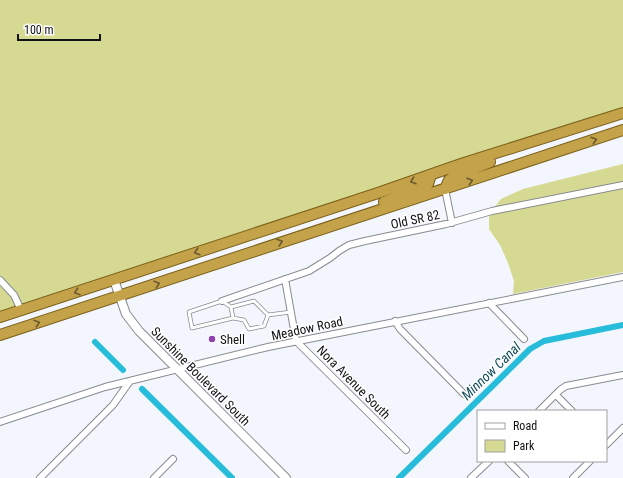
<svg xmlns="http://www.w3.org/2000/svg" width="623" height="478" viewBox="0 0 623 478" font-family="'Roboto Condensed',sans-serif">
<rect width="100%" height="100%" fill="#f3f6fc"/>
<path fill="#d6d991" d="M 0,0 L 623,0 L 623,109 L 0,314 Z
M 623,164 L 623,272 L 513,294 L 514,281 L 508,263 L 500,245 L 489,229 L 489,217 L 493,209 L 501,199 L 523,189 Z"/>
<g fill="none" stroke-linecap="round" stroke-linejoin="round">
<path stroke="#28bcdb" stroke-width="6" d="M 95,342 L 123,370
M 142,389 L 232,478
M 399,478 L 530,349 L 544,341 L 623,325"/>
<g stroke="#888b90" stroke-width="4.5">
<path id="service" d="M 231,307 L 233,318
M 268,315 L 264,326 L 249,329 L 244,320 L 233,318 L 192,328 L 189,312 L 222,301 L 231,307 L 254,301 L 268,315 L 291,312"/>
</g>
<g stroke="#888b90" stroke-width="8">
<path id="minor" d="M 445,189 L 452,223
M 285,279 L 296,341 L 406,450
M 0,280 L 14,295 L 21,310
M 222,301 L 309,271 L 330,258 L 339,251 L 349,245 L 365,241 L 446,224 L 492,211 L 623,185
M 489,303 L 524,339
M 395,321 L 400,329 L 464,394
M 556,395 L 572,411
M 539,411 L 560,390 L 566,386 L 623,375
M 0,422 L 105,387 L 268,347 L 623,277
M 606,445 L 623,428
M 508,461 L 525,478
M 40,478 L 113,405 L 130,381
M 154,478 L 173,459
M 471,478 L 489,461
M 573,478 L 590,461"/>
</g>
<g stroke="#888b90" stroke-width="10">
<path id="tertiary" d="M 114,280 L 126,314 L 139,331 L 286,478"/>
</g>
<g stroke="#7b601a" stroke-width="12">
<path id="trunk" d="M 445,189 L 449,180 L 453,177 L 490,162
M 384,202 L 418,189 L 428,184 L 431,175
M 0,317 L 375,194 L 464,163 L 623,113
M 0,335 L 623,130"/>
</g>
<use href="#service" stroke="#fff" stroke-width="3"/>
<use href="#minor" stroke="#fff" stroke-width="6"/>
<use href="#tertiary" stroke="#fff" stroke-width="8"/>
<use href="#trunk" stroke="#c3a24a" stroke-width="10"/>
</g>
<defs><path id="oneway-chevron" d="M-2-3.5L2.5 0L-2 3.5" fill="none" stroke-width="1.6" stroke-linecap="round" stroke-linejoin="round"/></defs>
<g stroke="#6a5a2f">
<use href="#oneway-chevron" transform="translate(594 140) rotate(-18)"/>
<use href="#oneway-chevron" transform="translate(413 181) rotate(161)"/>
<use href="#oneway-chevron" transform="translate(470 181) rotate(-18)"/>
<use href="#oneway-chevron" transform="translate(280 242) rotate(-19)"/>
<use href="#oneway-chevron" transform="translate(197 252) rotate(162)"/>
<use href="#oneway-chevron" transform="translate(157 284) rotate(-19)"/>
<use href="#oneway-chevron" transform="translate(77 292) rotate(162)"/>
<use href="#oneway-chevron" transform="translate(37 323) rotate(-18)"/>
</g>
<circle fill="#9140af" stroke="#fff" stroke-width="1.5" cx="212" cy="339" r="4"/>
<g text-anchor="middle" stroke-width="3" stroke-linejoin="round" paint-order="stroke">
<g font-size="13" fill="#101214" stroke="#fff">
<text transform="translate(415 219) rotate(-12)" y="5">Old SR 82</text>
<text transform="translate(307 328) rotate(-12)" y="5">Meadow Road</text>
<text transform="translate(201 376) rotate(45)" y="5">Sunshine Boulevard South</text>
<text transform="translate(354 382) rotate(45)" y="5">Nora Avenue South</text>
</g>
<g font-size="13" fill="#101214" stroke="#fff" text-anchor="start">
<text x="220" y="344">Shell</text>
</g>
<g font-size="14" font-style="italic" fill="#104b58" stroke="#fff">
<text transform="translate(491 371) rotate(-44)" y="5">Minnow Canal</text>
</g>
</g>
<rect x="477" y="410" width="130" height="52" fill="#ffffff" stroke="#9fa0a1"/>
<rect x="485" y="423" width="20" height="6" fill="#ffffff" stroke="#9fa0a1"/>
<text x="513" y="430" font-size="12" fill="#101214">Road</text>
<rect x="485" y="440" width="20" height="12" fill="#d6d991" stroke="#9fa0a1"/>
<text x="513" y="450" font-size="12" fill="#101214">Park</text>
<path d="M18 34v6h82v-6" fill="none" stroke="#101214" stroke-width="2"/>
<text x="24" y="34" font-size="12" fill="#101214" stroke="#ffffff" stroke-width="3" paint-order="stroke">100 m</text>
</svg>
